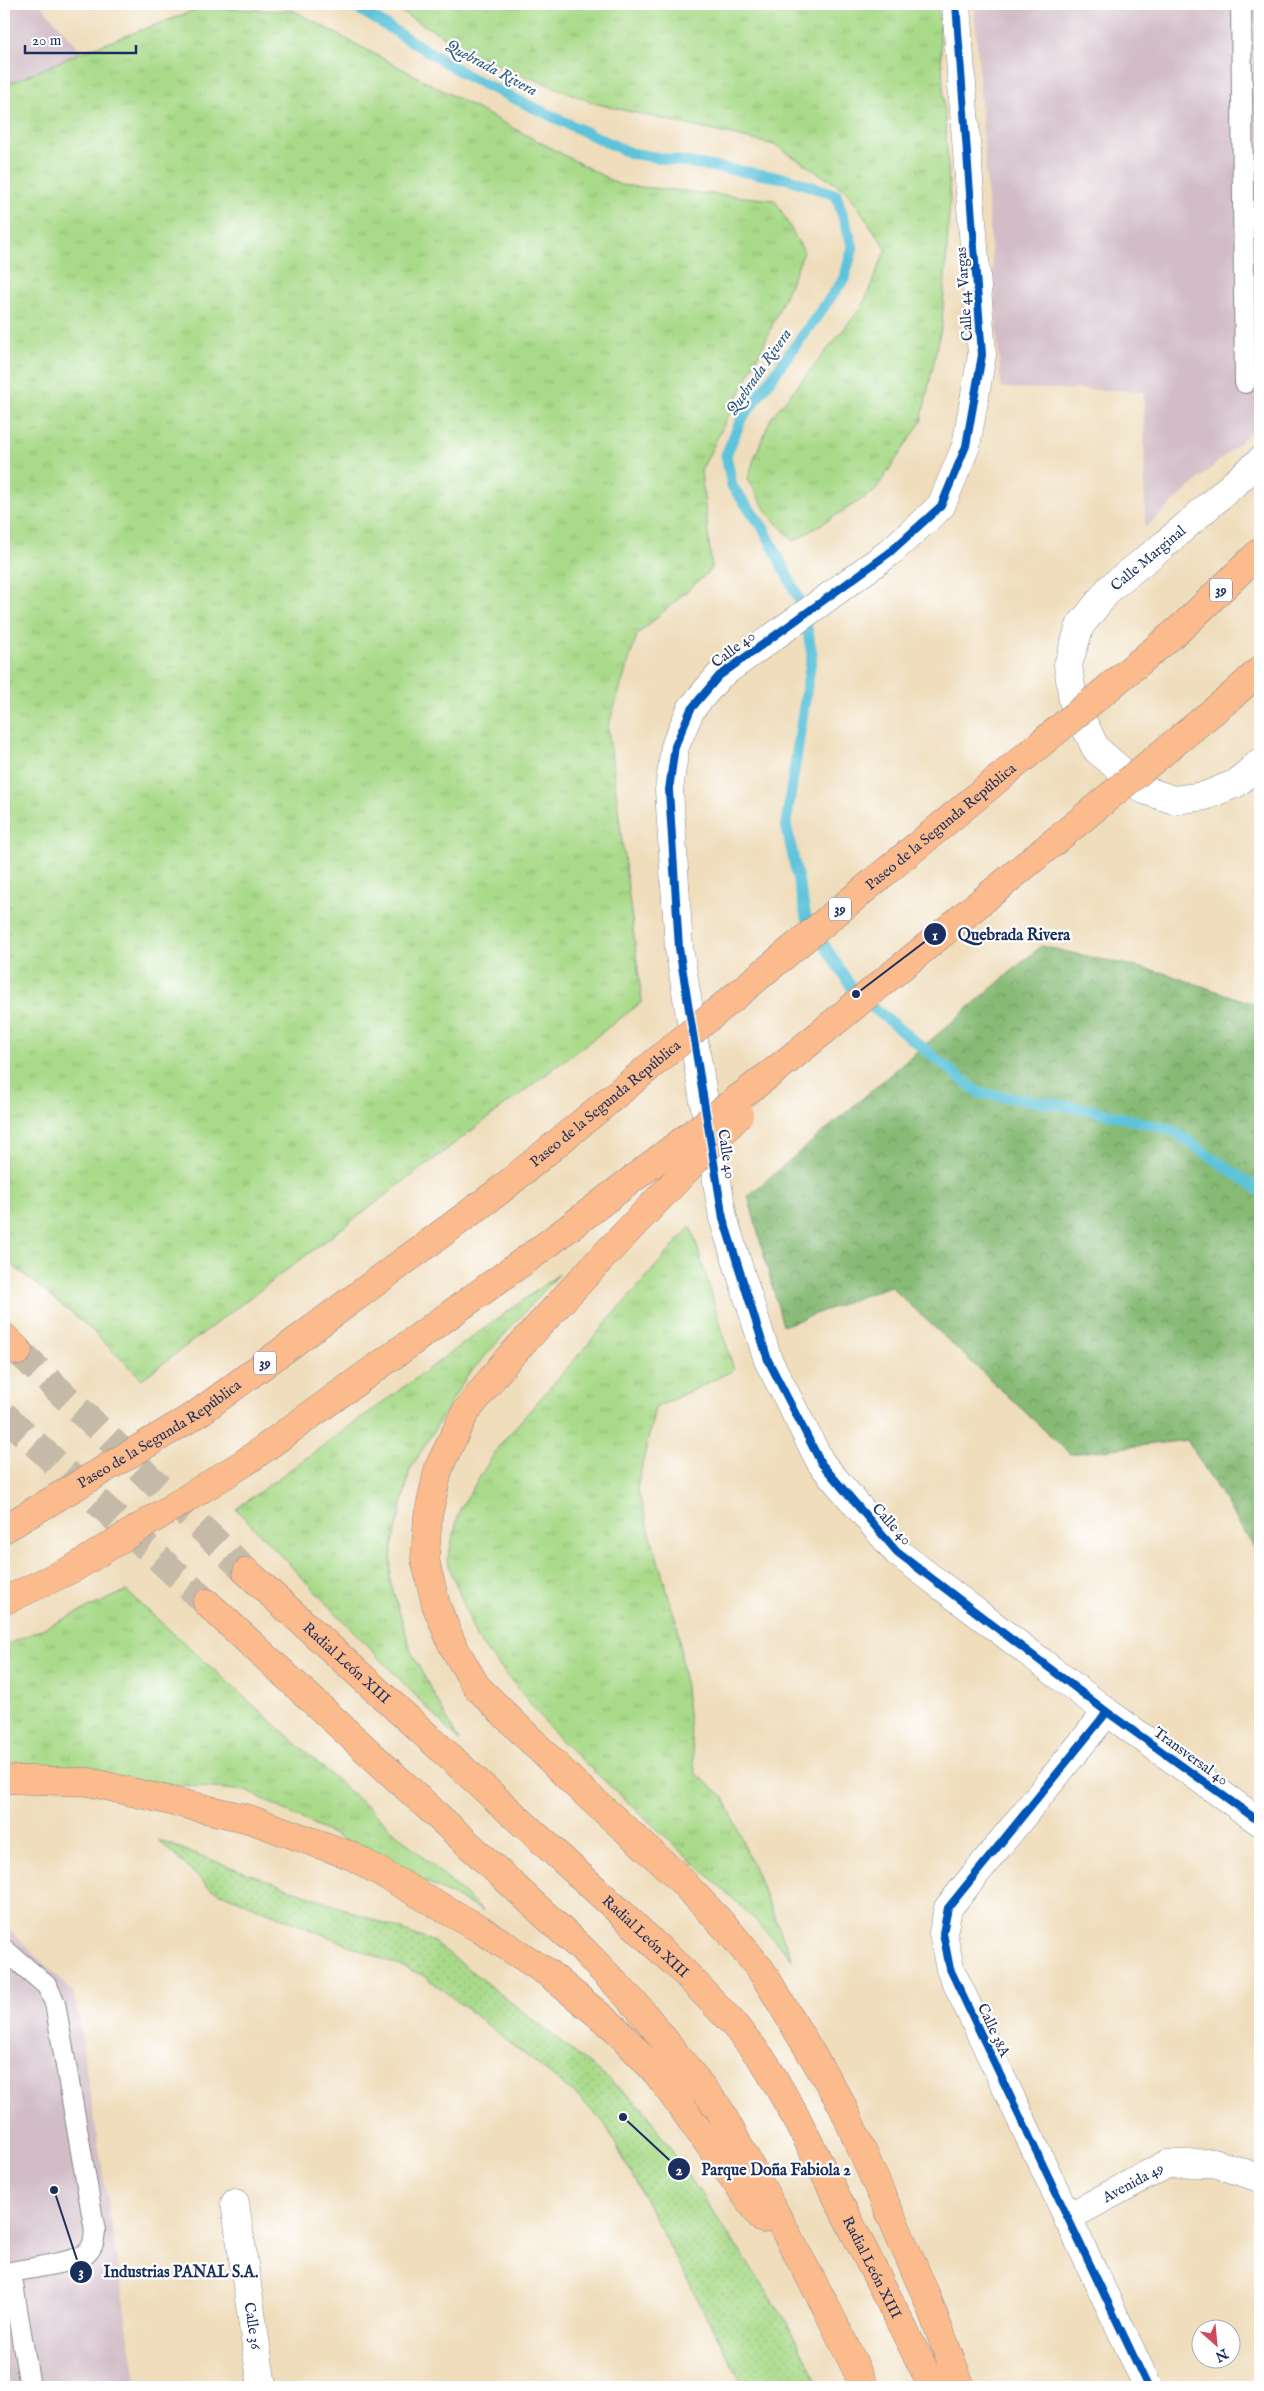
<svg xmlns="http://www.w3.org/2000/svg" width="1264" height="2391" viewBox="0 0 1264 2391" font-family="'IM FELL English',serif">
<defs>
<pattern id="grass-tufts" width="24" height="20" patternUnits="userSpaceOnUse" patternTransform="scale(1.25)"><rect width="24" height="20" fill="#a9da89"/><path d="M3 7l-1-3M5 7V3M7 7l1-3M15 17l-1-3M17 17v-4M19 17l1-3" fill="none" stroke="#91bb79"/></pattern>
<pattern id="forest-crowns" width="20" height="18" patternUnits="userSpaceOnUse" patternTransform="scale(1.25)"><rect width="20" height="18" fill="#86ba75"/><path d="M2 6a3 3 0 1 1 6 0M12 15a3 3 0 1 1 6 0" fill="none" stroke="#6d9863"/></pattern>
<pattern id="park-dots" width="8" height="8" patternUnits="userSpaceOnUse" patternTransform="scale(1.25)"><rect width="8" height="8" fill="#a9da89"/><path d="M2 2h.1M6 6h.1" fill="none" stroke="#91bb79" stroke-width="1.8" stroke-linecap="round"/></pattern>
</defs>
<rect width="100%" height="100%" fill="#fff"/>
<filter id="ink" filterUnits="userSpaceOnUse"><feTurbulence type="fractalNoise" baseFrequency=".02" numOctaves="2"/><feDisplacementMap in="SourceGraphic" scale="10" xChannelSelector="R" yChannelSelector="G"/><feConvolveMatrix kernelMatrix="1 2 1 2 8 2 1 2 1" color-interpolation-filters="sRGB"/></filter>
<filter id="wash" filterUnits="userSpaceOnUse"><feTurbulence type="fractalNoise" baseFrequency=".0096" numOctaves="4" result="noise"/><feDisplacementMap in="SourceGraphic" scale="20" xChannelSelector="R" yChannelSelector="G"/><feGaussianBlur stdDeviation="1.12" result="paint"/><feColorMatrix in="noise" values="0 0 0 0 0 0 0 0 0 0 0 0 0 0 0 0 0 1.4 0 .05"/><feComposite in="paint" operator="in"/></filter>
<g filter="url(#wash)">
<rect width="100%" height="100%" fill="#efddbb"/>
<path fill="#d2bdc7" d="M 4,4 L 40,4 L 82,52 L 4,86 Z
M 974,4 L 1260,4 L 1260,424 L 1145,528 L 1144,391 L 1001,388 Z
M 4,1925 L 74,1993 L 137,2387 L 4,2387 Z"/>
<path fill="url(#grass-tufts)" stroke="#628474" d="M 387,4 L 938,4 L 950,199 L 942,324 L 921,422 L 874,492 L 794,541 L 768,514 L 748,479 L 754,459 L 771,418 L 862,307 L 886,249 L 848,192 L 775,145 L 597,104 L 487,61 Z
M 201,8 L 294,11 L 620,185 L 775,200 L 804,252 L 764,344 L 701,471 L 712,569 L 637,635 L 608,727 L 642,1002 L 142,1379 L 86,1325 L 4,1258 L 4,86 L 82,52 Z
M 691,1226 L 734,1370 L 655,1408 L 637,1488 L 678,1629 L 695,1773 L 724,1797 L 792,1959 L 738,1903 L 561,1741 L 477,1639 L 447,1561 L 460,1509 L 499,1446 Z
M 559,1274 L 467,1376 L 410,1470 L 392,1548 L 390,1581 L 412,1654 L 459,1741 L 236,1509 Z
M 126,1591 L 483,1911 L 247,1791 L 4,1769 L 4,1646 Z"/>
<path fill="url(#forest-crowns)" stroke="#50746a" d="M 1041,946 L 1164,973 L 1260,1006 L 1260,1557 L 1187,1440 L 1070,1454 L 890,1286 L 783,1326 L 748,1196 Z"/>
<path fill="url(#park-dots)" stroke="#628474" d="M 158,1840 L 434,1942 L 598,2071 L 643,2108 L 784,2317 L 820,2387 L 744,2387 L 606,2126 L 579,2097 L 425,1976 L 211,1889 Z"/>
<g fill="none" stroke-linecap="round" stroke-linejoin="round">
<path stroke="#5dc3da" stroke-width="11" d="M 351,4 L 471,78 L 630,153 L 789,179 L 836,195 L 853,247 L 844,279 L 741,420 L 726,455 L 732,486 L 764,529 L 803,607 L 812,654 L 786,824 L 806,917 L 856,994 L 979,1093 L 1092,1110 L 1172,1130 L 1260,1191"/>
</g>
</g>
<g filter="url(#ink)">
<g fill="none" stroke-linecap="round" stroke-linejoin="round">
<path stroke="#c5baa8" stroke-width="28" stroke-dasharray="28 14" stroke-linecap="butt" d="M 18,1351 L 247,1572
M 4,1415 L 207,1603"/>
<g stroke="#85868c" stroke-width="22">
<path id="service" d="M 1241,4 L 1245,383
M 4,1949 L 47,1986 L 55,2003 L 95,2231 C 94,2239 94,2246 87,2253 C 77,2262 27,2269 11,2272
M 4,2274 L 11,2272 L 30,2387"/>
</g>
<g stroke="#85868c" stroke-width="29">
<g id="minor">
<path d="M 956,4 L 982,355 L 966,446 L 941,506 L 889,553 L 719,676 L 691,709 L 675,746 L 669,790 L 679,948 L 723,1218 L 768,1360 L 821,1463 L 897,1552 L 1107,1712 L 1260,1822"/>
<path d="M 1260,461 L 1164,545 L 1110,588 L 1080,626 L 1068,665 L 1073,701 L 1096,749 L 1144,790 L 1174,800 L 1205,796 L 1237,783 L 1260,762"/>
<path d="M 1107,1712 L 948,1908 L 943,1933 L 950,1969 L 1148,2387"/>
<path id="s1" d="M 235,2203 L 262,2387"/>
<path id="s2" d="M 1067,2218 L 1167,2164 L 1214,2163 L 1260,2178"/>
</g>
</g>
<g stroke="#85868c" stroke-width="29">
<g id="trunk">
<path d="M 1182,627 L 1260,552"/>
<path d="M 1233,695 L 1260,670"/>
<path d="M 597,1263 L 505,1362 L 465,1413 L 439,1467 L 428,1516 L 425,1559 L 436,1605 L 452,1644 L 476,1686 L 575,1784 L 674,1873 L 728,1930 L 761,1970 L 841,2103 L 925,2293 L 961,2387"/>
<path d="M 4,1337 L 18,1351"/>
<path id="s3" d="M 4,1529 L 197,1414 L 498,1192"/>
<path id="s4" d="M 247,1572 L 620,1912 L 687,1975 L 731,2021 L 765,2063 L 799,2123 L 933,2387"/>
<path d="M 4,1601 L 74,1568 L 244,1463 L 549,1243"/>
<path d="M 207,1603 L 584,1951 L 639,2008 L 719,2109 L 824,2303 L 865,2387"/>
<path d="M 4,1779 L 89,1782 L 249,1819 L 352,1856 L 480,1929 L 548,1973 L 617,2030 L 657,2073 L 763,2219"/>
</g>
</g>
<use href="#service" stroke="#fff" stroke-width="20"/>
<use href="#minor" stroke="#fff" stroke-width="28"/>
<use href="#trunk" stroke="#fbbb8d" stroke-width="28"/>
<g stroke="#85868c" stroke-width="29" stroke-linecap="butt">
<g id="trunk-bridge">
<path id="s5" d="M 498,1192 L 1182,627"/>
<path d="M 549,1243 L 787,1061 L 1233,695"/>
<path d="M 597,1263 L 739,1115"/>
</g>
</g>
<use href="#trunk-bridge" stroke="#fbbb8d" stroke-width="28"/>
<g stroke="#fff" stroke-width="11">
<path id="cycleway" d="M 956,4 L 982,355 L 966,446 L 941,506 L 889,553 L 719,676 L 691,709 L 675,746 L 669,790 L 679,948 L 723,1218 L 768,1360 L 821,1463 L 897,1552 L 1107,1712 L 1260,1822
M 1107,1712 L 948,1908 L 943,1933 L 950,1969 L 1148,2387"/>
</g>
<use href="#cycleway" stroke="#0057b8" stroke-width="8"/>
</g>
</g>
<g text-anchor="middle" stroke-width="4.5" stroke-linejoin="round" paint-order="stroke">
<g fill="#fff" stroke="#5f6d8e" stroke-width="1">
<rect x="1210" y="578.5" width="22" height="23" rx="4"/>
<rect x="829" y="897.5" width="22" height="23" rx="4"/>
<rect x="254" y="1351.5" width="22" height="23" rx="4"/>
</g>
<g font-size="14" font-weight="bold" fill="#1b2f5e">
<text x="1221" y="595">39</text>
<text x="840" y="914">39</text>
<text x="265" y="1368">39</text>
</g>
<g font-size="15" fill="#1b2f5e" stroke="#fff">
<text transform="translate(964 294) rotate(-94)" y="5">Calle 44 Vargas</text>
<text transform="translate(1148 558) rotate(-40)" y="5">Calle Marginal</text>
<text transform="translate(733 649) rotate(-37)" y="5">Calle 40</text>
<text dy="5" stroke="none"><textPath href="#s5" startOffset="574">Paseo de la Segunda República</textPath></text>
<text dy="5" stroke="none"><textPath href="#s5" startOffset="139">Paseo de la Segunda República</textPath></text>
<text transform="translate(727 1154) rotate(81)" y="5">Calle 40</text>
<text dy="5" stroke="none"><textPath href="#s3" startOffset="182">Paseo de la Segunda República</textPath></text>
<text transform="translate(892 1524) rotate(48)" y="5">Calle 40</text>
<text dy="5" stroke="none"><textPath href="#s4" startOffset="135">Radial León XIII</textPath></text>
<text transform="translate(1191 1756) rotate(36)" y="5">Transversal 40</text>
<text dy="5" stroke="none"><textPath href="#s4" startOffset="540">Radial León XIII</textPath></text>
<text transform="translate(994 2030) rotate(65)" y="5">Calle 38A</text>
<text dy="5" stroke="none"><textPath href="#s2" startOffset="75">Avenida 49</textPath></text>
<text dy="5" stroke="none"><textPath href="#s4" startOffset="945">Radial León XIII</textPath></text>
<text dy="5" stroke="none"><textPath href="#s1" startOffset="124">Calle 36</textPath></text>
</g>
<g font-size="16" font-style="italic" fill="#2f5b83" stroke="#fff">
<text transform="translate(492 67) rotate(28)" y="6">Quebrada Rivera</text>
<text transform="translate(758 371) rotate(-55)" y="6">Quebrada Rivera</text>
</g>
</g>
<path fill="none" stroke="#1b2f5e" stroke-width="2" d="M856 994L935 934M623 2117L679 2169M54 2190L81 2272"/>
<g fill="#1b2f5e" stroke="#fff" stroke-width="2">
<circle cx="856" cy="994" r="5"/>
<circle cx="623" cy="2117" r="5"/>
<circle cx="54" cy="2190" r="5"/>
<circle cx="935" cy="934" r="12"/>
<circle cx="679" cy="2169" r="12"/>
<circle cx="81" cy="2272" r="12"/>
</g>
<g font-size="15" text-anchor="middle" font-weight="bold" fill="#fff">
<text x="935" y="940">1</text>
<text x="679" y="2175">2</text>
<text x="81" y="2277">3</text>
</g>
<g font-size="16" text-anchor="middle" font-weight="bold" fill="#1b2f5e" stroke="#fff" stroke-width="4.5" stroke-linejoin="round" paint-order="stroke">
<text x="1014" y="940">Quebrada Rivera</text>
<text x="776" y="2175">Parque Doña Fabiola 2</text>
<text x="181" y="2277">Industrias PANAL S.A.</text>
</g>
<rect width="1264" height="2391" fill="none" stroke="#fff" stroke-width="20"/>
<g transform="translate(1216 2344) rotate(153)"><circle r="24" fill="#ffffff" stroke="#a4acbf"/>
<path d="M0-4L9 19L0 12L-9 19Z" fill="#d1495b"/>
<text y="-8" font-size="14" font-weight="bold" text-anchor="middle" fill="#1b2f5e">N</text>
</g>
<path d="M25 45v8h111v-8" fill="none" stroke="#1b2f5e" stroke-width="2.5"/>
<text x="32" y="45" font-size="15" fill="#1b2f5e" stroke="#ffffff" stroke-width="4" paint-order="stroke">20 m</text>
</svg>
